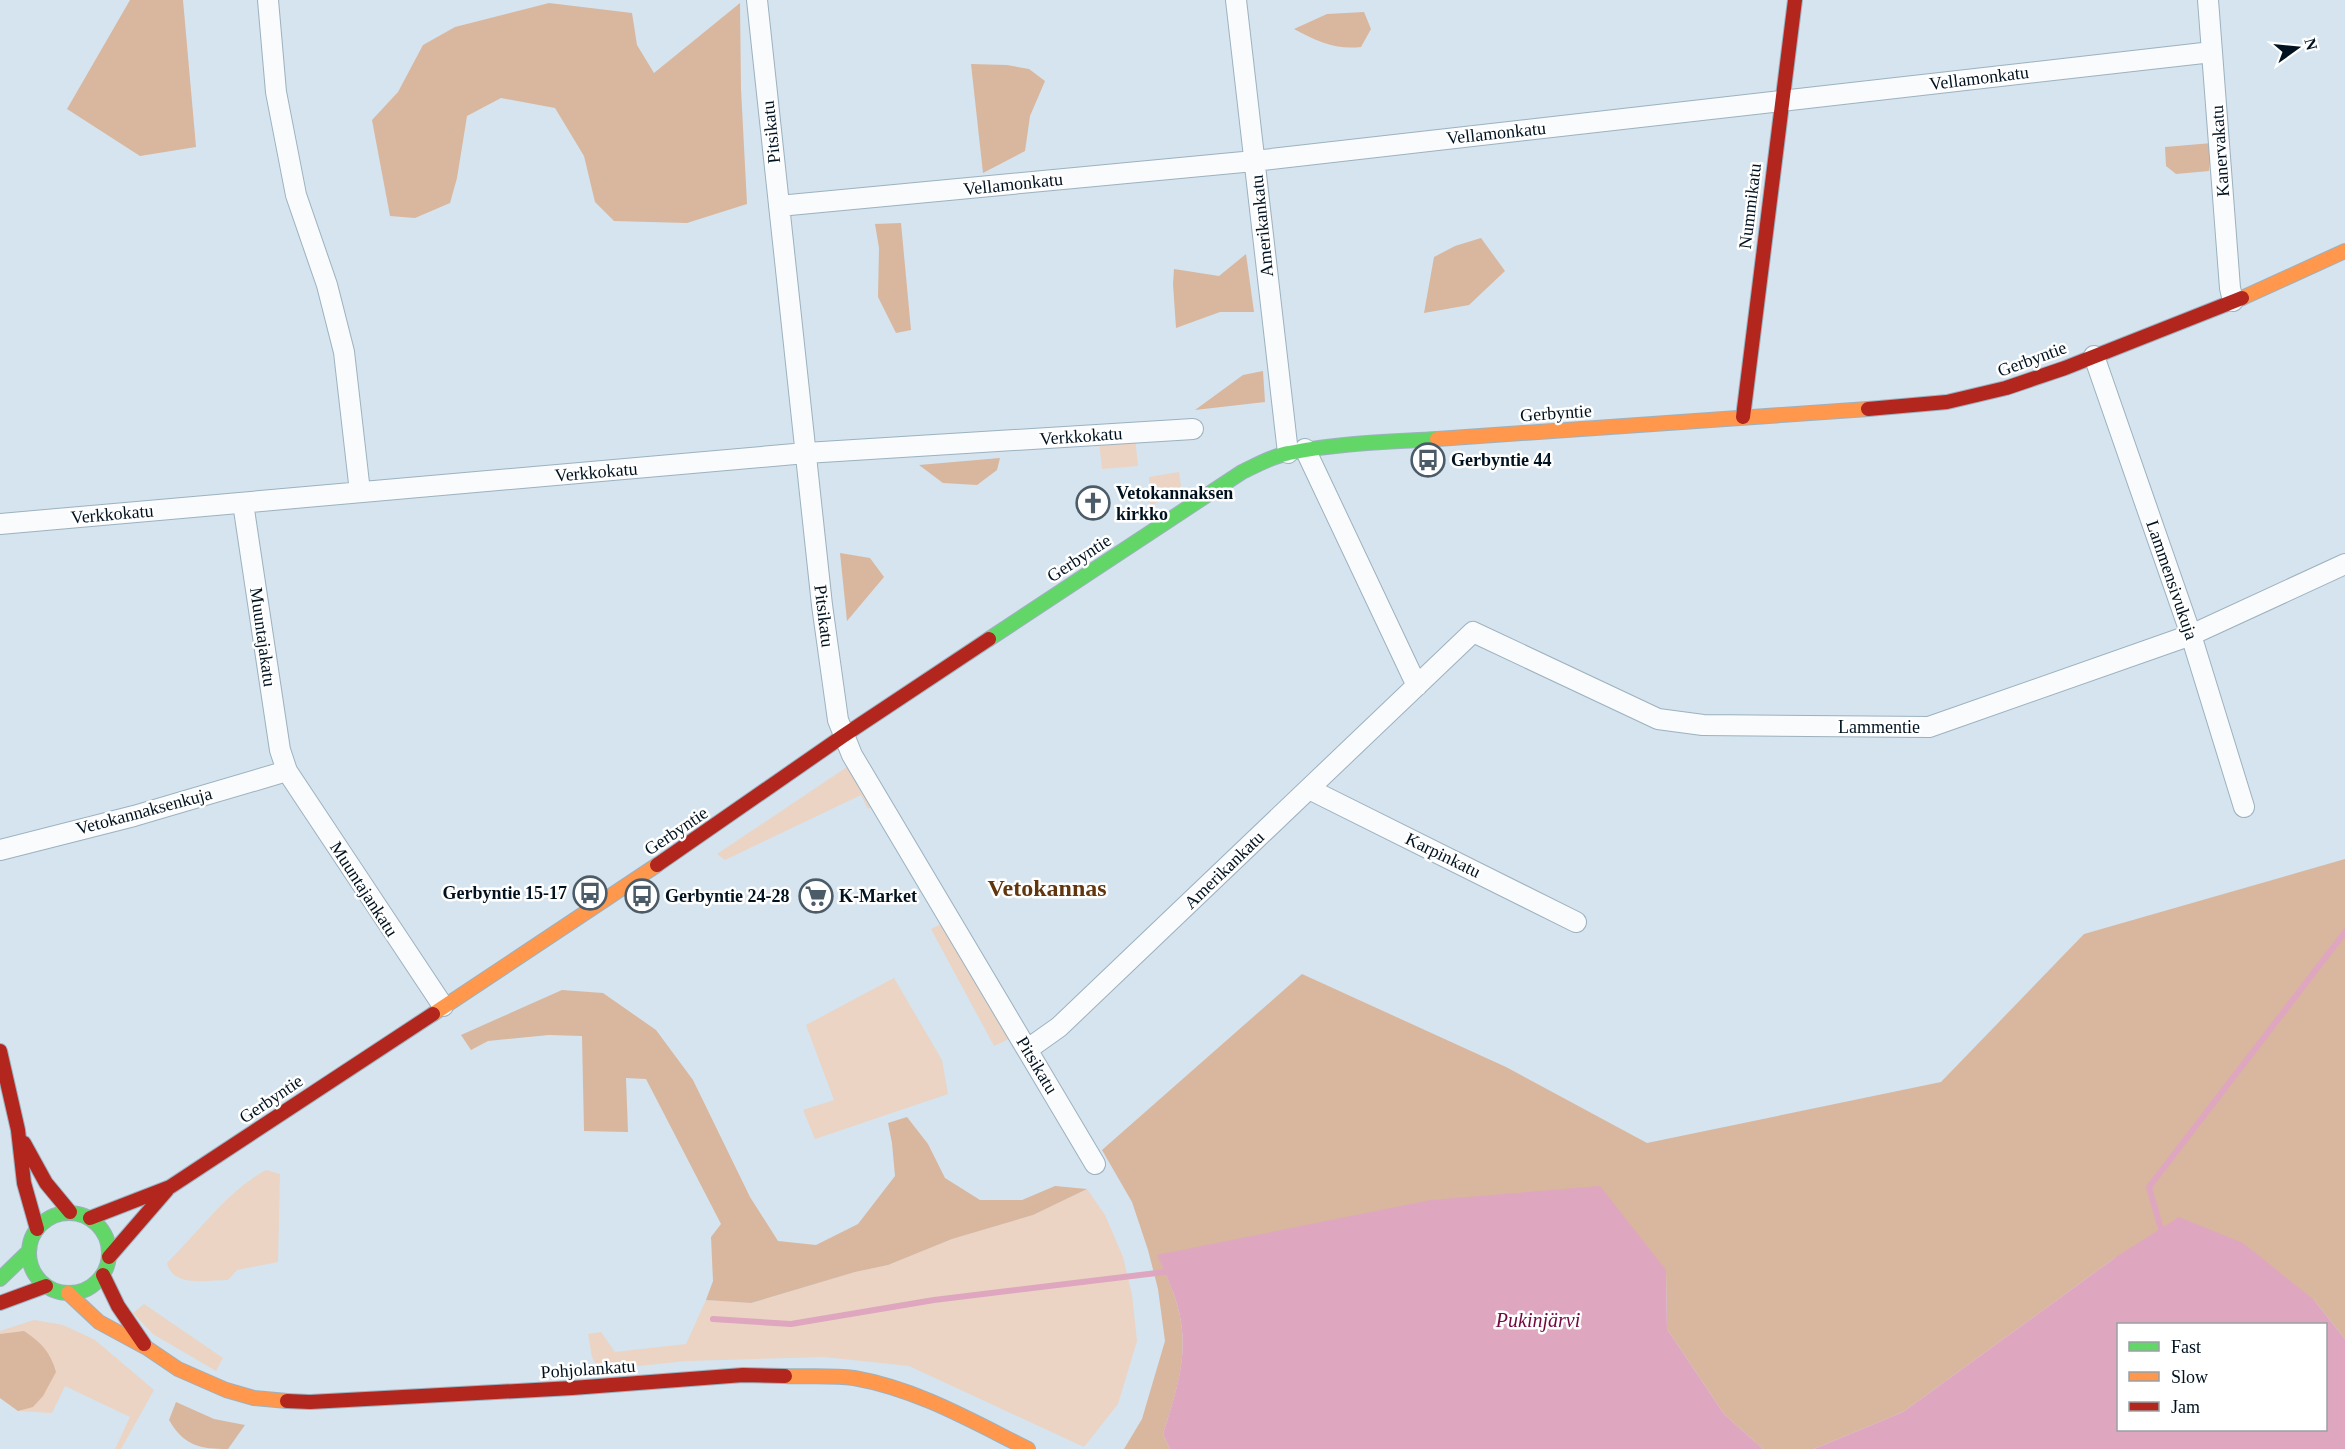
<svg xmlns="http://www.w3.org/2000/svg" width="2345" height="1449" viewBox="0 0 2345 1449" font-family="'Times New Roman',serif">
<rect width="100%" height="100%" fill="#d5e4ef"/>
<path fill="#ebd4c3" d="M 1135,437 L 1138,466 L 1102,469 L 1099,441 Z
M 1179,472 L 1181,487 L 1150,507 L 1149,477 Z
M 847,767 L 856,773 L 875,805 L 868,809 L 861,795 L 725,860 L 717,854 Z
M 943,923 L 1009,1039 L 994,1046 L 931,929 Z
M 894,978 L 942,1060 L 948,1094 L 815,1139 L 803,1110 L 834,1100 L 806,1025 Z
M 266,1170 L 280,1174 L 278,1262 L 237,1270 L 228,1280 C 207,1280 173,1288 167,1263 C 199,1232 226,1192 266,1170 Z
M 1087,1189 L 1105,1215 L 1123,1257 L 1132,1295 L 1137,1341 L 1118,1404 L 1084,1447 L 909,1366 L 824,1357 L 687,1361 L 599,1370 L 592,1357 L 588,1334 L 601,1332 L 615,1352 L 686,1344 L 706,1300 L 752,1303 L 855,1272 L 888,1265 L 952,1239 L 1033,1215 Z
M 144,1304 L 223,1358 L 216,1371 L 153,1334 L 133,1313 Z
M 34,1320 L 63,1325 L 95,1340 L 154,1390 L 121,1449 L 115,1449 L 130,1417 L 65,1386 L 52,1413 L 18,1411 L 0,1398 L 0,1331 Z"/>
<path fill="#d8b79e" d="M 130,0 L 183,0 L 196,147 L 140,156 L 67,109 Z
M 549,3 L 632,13 L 637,45 L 654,73 L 740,3 L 741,89 L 747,204 L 687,223 L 614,221 L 595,202 L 584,156 L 555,108 L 501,98 L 467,116 L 457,178 L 450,203 L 415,218 L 390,216 L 372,120 L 398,92 L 423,45 L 455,27 Z
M 1364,12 L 1371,29 L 1361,47 C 1336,50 1316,41 1294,29 L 1327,14 Z
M 971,64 L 1007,65 L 1029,69 L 1045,81 L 1030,116 L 1025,151 L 983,173 Z
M 2212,143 L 2209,171 L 2176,174 L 2166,166 L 2165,147 Z
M 901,223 L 911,330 L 896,333 L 878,297 L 879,248 L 875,224 Z
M 1481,238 L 1505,271 L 1469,305 L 1424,313 L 1434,257 L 1455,246 Z
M 1246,254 L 1254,312 L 1220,312 L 1176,328 L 1173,284 L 1174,269 L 1219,276 Z
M 1263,371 L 1265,402 L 1195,410 L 1243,375 Z
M 1000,458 L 997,470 L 977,485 L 943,483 L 919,465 Z
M 840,553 L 870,558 L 884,577 L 847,621 Z
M 2345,859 L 2345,1339 L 2314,1300 L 2116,1257 L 1903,1412 L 1814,1449 L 1763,1449 L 1724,1414 L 1667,1329 L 1666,1270 L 1158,1256 C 1168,1279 1180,1304 1182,1330 C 1186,1366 1173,1401 1163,1434 L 1170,1449 L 1124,1449 L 1142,1419 L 1165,1341 L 1158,1289 L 1148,1250 L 1132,1202 L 1102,1150 L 1302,974 L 1506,1067 L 1647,1143 L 1941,1082 L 2084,934 Z
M 562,990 L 603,993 L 656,1030 L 693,1080 L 750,1197 L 778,1241 L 816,1245 L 858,1224 L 895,1176 L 892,1143 L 888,1123 L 907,1117 L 928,1144 L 945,1178 L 980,1200 L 1022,1200 L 1055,1186 L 1087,1189 L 1033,1215 L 952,1239 L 888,1265 L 855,1272 L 751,1303 L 706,1300 L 713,1281 L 711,1237 L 721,1224 L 646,1079 L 626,1078 L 628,1132 L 584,1131 L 582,1036 L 549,1035 L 488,1041 L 471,1050 L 461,1035 Z
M 24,1331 C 41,1342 51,1353 56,1372 L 43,1396 L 33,1407 L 18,1411 L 0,1398 L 0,1334 Z
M 176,1402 L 214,1419 L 245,1425 L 228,1449 C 200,1449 184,1446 169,1420 Z"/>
<path fill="#dfa6bf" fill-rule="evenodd" d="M 1600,1186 L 1666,1270 L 1667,1329 L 1724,1414 L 1763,1449 L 1170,1449 L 1163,1434 C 1173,1401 1186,1365 1182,1330 C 1180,1304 1168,1279 1157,1255 L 1431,1200 Z
M 2179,1217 L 2243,1243 L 2314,1300 L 2345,1339 L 2345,1449 L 1814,1449 L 1903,1412 L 2116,1257 ZM 2326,1324 L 2326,1430 L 2118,1430 L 2118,1324 Z"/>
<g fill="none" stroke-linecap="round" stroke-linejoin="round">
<path stroke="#dfa6bf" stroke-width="6" d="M 2161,1229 L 2149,1187 L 2345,932
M 713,1319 L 791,1324 L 934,1300 L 1165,1272"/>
<g stroke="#9cb1bf" stroke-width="22">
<path id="street" d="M 268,0 L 276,92 L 296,195 L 327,285 L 344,352 L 360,492
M 757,0 L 822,605 L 838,720 L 852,755 L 1095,1164
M 1236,0 L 1288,453
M 2208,0 L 2230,288 L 2233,301
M 779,206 L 1254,161 L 2212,52
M 2094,356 L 2191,635 L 2244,807
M 1305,449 L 1417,686
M 243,503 L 280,750 L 287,771 L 443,1006
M 0,524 L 806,453 L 1193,429
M 1309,789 L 1576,922
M 0,850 L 134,816 L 287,771
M 1028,1049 L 1059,1027 L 1473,632 L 1658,719 L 1703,725 L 1929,727 L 2191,635 L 2345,564"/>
</g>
<g stroke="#9cb1bf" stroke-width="16">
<path id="fast" d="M 989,639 L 1242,472 C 1257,465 1272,456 1289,453 C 1338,443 1388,442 1437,439
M29 1253a40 40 0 1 1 80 0a40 40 0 1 1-80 0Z
M 0,1279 L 29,1251"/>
</g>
<g stroke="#9cb1bf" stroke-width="16">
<path id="slow" d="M 2242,298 L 2345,251
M 1437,439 L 1868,409
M 433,1014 L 657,865
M 68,1293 L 99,1322 L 147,1348 L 178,1369 L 226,1390 L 254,1398 L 287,1401
M 785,1376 C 808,1377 832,1375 854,1378 C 917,1389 972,1421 1028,1449"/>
</g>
<g stroke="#9cb1bf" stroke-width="16">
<path id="jam" d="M 1868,409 L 1947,402 L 2006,388 L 2065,368 L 2242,298
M 1743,417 L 1795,0
M 657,865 L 843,736 L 989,639
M 0,1051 L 18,1130 L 24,1183 L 37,1229
M 24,1143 L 46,1183 L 70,1212
M 90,1218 L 170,1187 L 433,1014
M 109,1257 L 167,1190
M 103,1275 L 118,1306 L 144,1344
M 0,1303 L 46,1286
M 287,1401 L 310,1402 L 572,1388 L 743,1375 L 785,1376"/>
</g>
<use href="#street" stroke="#f9fbfd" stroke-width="20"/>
<use href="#fast" stroke="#63d668" stroke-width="14"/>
<use href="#slow" stroke="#ff974d" stroke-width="14"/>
<use href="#jam" stroke="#b3261e" stroke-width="14"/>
</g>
<defs>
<g id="bus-ring" transform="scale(1.725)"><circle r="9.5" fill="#fff" stroke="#4b5c68" stroke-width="1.5"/><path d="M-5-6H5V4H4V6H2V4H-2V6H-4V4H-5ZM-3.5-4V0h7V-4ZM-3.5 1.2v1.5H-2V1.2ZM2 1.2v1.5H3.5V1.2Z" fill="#4b5c68"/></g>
<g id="church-ring" transform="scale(1.725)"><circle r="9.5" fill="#fff" stroke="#4b5c68" stroke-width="1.5"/><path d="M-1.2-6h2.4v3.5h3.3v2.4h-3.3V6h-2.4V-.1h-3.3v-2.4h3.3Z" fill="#4b5c68"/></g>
<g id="supermarket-ring" transform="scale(1.725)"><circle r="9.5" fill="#fff" stroke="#4b5c68" stroke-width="1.5"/><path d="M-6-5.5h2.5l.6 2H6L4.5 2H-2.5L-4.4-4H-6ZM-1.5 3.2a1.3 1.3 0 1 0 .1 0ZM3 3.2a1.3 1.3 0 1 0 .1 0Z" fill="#4b5c68"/></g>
</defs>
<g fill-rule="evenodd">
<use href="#bus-ring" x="1428" y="460"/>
<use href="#church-ring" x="1093" y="503"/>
<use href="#bus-ring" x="590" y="893"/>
<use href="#bus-ring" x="642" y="896"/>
<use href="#supermarket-ring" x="816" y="896"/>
</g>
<g text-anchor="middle" stroke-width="5" stroke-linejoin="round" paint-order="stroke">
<g font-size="18" fill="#00121f" stroke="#fff">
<text transform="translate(1979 78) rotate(-7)" y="6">Vellamonkatu</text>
<text transform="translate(771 132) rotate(-96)" y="6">Pitsikatu</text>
<text transform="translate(1496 133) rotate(-6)" y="6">Vellamonkatu</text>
<text transform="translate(2220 151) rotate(-94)" y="6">Kanervakatu</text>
<text transform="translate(1013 184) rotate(-6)" y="6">Vellamonkatu</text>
<text transform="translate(1750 206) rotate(-83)" y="6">Nummikatu</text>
<text transform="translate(1262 226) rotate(-96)" y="6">Amerikankatu</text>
<text transform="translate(2032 359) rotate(-20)" y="6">Gerbyntie</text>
<text transform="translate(1556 413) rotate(-4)" y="6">Gerbyntie</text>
<text transform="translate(1081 436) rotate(-4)" y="6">Verkkokatu</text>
<text transform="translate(596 472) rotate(-5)" y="6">Verkkokatu</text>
<text transform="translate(112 514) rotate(-5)" y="6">Verkkokatu</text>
<text transform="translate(1079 558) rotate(-33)" y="6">Gerbyntie</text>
<text transform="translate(2172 580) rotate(71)" y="6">Lammensivukuja</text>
<text transform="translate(824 616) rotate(83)" y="6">Pitsikatu</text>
<text transform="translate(263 637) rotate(82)" y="6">Muuntajakatu</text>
<text x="1879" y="733">Lammentie</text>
<text transform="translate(144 811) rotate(-15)" y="6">Vetokannaksenkuja</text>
<text transform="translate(676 831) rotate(-34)" y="6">Gerbyntie</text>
<text transform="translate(1443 855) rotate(26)" y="6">Karpinkatu</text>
<text transform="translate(1224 870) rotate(-44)" y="6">Amerikankatu</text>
<text transform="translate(364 889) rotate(57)" y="6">Muuntajankatu</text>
<text transform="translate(1037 1065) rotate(59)" y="6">Pitsikatu</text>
<text transform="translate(271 1099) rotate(-34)" y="6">Gerbyntie</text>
<text transform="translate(588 1369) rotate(-4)" y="6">Pohjolankatu</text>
</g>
<g font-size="18" font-weight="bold" fill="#00121f" stroke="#fff" text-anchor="start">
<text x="1451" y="466">Gerbyntie 44</text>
<text x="1116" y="499">Vetokannaksen<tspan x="1116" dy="21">kirkko</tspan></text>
<text x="567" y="899" text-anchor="end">Gerbyntie 15-17</text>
<text x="665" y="902">Gerbyntie 24-28</text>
<text x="839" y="902">K-Market</text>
</g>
<g font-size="20" font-style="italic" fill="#72063e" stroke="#fff">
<text x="1538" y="1327">Pukinjärvi</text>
</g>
<g font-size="24" font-weight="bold" fill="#61360f" stroke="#fff">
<text x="1047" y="896">Vetokannas</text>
</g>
</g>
<rect x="2117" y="1323" width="210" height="108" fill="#ffffff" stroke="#99a0a5" stroke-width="1.5"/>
<rect x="2129" y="1342" width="30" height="9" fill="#63d668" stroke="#99a0a5" stroke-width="1.5"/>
<text x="2171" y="1353" font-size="18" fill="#00121f">Fast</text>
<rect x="2129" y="1372" width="30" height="9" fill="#ff974d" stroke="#99a0a5" stroke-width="1.5"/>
<text x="2171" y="1383" font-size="18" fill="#00121f">Slow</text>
<rect x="2129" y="1402" width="30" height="9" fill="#b3261e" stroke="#99a0a5" stroke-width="1.5"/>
<text x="2171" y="1413" font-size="18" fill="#00121f">Jam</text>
<g transform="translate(2297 48) rotate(75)" stroke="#ffffff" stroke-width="4.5" paint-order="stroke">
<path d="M0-4.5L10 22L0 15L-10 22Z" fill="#00121f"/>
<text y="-9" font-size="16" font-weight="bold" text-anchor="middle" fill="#00121f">N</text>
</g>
</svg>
